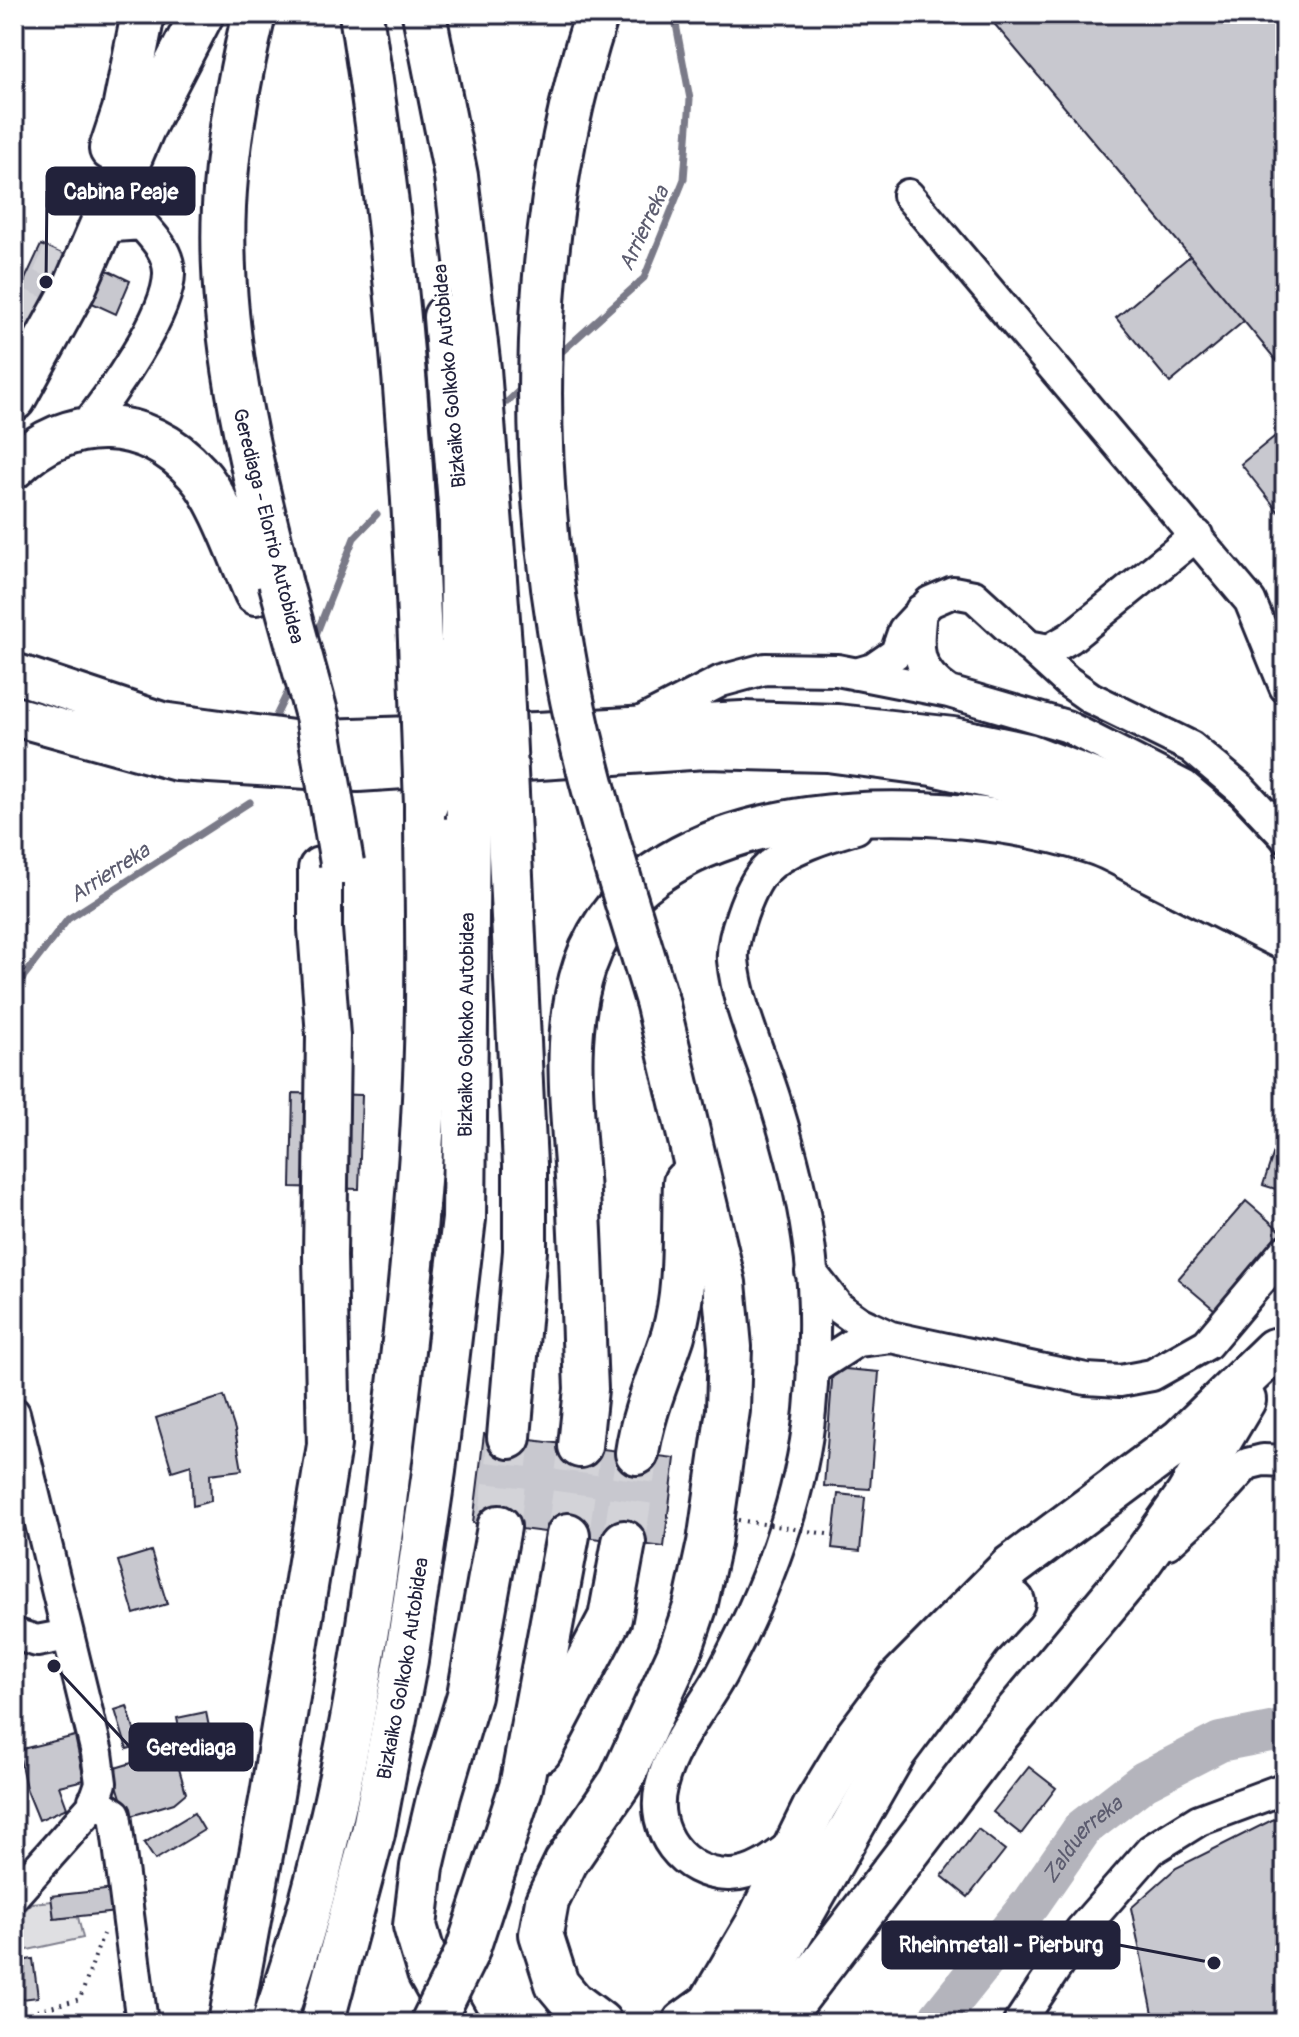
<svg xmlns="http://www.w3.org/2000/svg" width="1299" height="2037" viewBox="0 0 1299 2037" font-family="Pangolin,sans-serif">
<rect width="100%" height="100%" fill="#fff"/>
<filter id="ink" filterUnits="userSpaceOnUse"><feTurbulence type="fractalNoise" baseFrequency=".0125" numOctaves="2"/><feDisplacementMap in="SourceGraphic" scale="16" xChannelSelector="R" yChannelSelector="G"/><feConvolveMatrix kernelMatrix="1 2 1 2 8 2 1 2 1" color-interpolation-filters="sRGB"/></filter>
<g filter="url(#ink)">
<path fill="#dfdfe2" stroke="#80808e" stroke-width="2" d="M 52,1901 L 54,1919 L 78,1917 L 83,1938 L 14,1953 L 14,1922 L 32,1903 Z"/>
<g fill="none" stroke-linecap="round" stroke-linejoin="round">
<path stroke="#7a7a88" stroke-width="7" d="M 556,357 L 644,278 L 684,179 L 690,99 L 675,19 L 671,14
M 507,402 L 526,384
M 314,640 L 354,538 L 377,514
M 272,724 L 292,683
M 14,999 L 24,976 L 68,919 L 250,802"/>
<path stroke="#b4b4bc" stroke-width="40" id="s1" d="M 935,2023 L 1031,1903 L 1083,1828 L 1144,1781 L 1220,1742 L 1285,1729"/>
</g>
<path fill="#c8c8cf" stroke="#22223b" stroke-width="2" d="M 986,14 L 1285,14 L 1285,371 L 1190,256 Z
M 41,245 L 78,261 L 40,343 L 14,330 L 14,303 Z
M 1190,256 L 1244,321 L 1170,383 L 1116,318 Z
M 107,270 L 130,281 L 116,314 L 92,303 Z
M 1285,428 L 1285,520 L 1241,464 Z
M 293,1093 L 362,1095 L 359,1189 L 291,1187 Z
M 1285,1118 L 1285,1192 L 1263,1185 Z
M 1246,1201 L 1282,1232 L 1215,1310 L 1178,1279 Z
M 833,1368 L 879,1372 L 870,1489 L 824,1486 Z
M 224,1396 L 235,1430 L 242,1470 L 210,1474 L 211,1501 L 193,1506 L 191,1465 L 172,1471 L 156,1418 Z
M 484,1434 L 675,1458 L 664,1547 L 473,1523 Z
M 838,1494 L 865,1497 L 860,1551 L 832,1548 Z
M 151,1551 L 167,1604 L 134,1614 L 118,1561 Z
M 127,1706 L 140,1750 L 171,1741 L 186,1793 L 174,1803 L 127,1817 L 112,1769 L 138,1761 L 134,1747 L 127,1749 L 115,1710 Z
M 206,1712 L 211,1737 L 182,1742 L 177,1718 Z
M 75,1736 L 84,1780 L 59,1786 L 67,1808 L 39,1820 L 26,1788 L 18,1750 Z
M 1029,1767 L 1056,1788 L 1021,1834 L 993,1812 Z
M 194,1813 L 204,1830 L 155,1860 L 144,1843 Z
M 1285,1817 L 1285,2018 L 1261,2023 L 1155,2023 L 1131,1908 L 1176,1868 L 1272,1820 Z
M 978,1829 L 1005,1850 L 968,1897 L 942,1876 Z
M 114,1889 L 116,1912 L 54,1919 L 51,1896 Z
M 33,1959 L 38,1997 L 14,2000 L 14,1962 Z"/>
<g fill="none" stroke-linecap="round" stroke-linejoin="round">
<path stroke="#d3d3d8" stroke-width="42" stroke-dasharray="42 21" stroke-linecap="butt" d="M 28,337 L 64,255
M 499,1527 L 509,1437
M 568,1535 L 580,1446
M 624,1542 L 637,1453"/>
<g stroke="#22223b" stroke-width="36">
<path id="minor" d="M 908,195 L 1250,601 L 1285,687
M 83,430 C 109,398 170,313 169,272 C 168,251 155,239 142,224 L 101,227
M 921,610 C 917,649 914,669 949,692
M 1028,646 L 1049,650 L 1070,638 L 1197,535
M 856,674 L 873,669 L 896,653 L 904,630 L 930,602 L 953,592 L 974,596 L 1067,681 L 1091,698 L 1191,747 L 1242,790 L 1285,836
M 641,722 L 721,681 L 765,669 L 837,670 L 949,692 L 1066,726 L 1184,786 L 1221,817 L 1259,857
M 811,1272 L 838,1307 L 859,1322 L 891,1337 L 1086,1379 L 1120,1381 L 1152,1375 L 1207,1344 L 1285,1251
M 812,1370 L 857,1341 L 891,1337
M 14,1413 L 97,1753 L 101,1783 L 93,1806 L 14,1895
M 1168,1543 L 1210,1505 L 1247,1464 L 1263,1460 L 1285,1461
M 14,1634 L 37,1641 L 68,1635
M 94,1800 L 115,1814 L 142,2023
M 795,1842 C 776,1857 754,1876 728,1875 C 682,1874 650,1831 661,1787 C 671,1745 701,1711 721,1675 C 765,1593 801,1503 810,1410 C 815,1354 817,1294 808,1238 C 802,1195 790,1149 777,1107 C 763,1058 738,1011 733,960 C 731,938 749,888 764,871 C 785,849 828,836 856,828
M 1019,2023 L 1081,1930 L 1151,1850 L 1199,1820 L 1285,1788"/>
</g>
<g stroke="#22223b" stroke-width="44">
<path id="major" d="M 14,673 L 162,722 L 293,740 L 537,732 L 742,721 L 837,724 L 953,737 L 1028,753 L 1140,796 L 1252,862 L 1285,886
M 14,716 L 177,761 L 358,772 L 706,749 L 827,752 L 932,766 L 1021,786 L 1129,824 L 1251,899 L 1285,930"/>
</g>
<g stroke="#22223b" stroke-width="48">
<g id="highway">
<path d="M 254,14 C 239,78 227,142 224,207 C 218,334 250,459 280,581"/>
<path d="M 361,14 C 394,222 412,431 420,641"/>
<path d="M 424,14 L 456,176 L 479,369 L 500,645"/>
<path d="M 111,149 L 124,110 L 143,14"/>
<path d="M 445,317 L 461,516 L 462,643"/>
<path d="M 14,399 L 74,289 L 143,128 L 202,14"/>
<path d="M 14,467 C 68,413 146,415 197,473 C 221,499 241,560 256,593"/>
<path d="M 508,814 L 525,1165 L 525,1251 L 509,1437"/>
<path d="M 580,1446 L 586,1389 C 583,1324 582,1259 578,1194 C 574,1118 560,1039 585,965 C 647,786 949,795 1095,843 C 1116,850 1136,863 1155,873 C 1198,895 1242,917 1285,939"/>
<path d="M 637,1453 C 643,1411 660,1375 673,1335 C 687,1288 683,1232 685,1182"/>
<path d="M 540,1751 L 610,1618 L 624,1542"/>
<path d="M 467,1952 L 521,1787 L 568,1535"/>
<path d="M 230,2023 L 272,1795 L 329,1445 L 325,1256 L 328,1036 L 320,929 L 320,869"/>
<path d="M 273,2023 C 332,1858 362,1683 384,1509 C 405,1342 425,1172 427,1004 C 428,938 426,871 426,805"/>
<path id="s2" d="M 322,2023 L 373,1833 L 406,1660 L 434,1471 L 464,1219 L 468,818"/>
<path d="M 457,2023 L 429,1973 L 415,1926 L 422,1867 L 439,1795 L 469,1695 L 499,1527"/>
<path d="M 600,2023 L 572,2002 L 557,1984 L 541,1934 L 547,1901 L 566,1862 L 621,1781 L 679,1654 L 695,1607 L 709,1543 L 728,1410 L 730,1347 L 724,1283 L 657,1001"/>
<path d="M 684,2023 L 710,2004 L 756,1926 L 815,1806 L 858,1735 L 899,1680 L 1012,1566 L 1181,1440 L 1274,1350"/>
<path d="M 740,2023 L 894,1753 L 980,1638 L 1013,1602"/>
<path d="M 778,2023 L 999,1733 L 1130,1576 L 1187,1496 L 1244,1400"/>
</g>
</g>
<path stroke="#22223b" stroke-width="4" stroke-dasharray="2 6" stroke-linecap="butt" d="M 14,2017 L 80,1999 L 103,1934"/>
<use href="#minor" stroke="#fff" stroke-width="30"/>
<use href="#major" stroke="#fff" stroke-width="38"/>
<use href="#highway" stroke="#fff" stroke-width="42"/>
<g stroke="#22223b" stroke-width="48" stroke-linecap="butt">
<path id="highway-bridge" d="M 597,14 C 528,226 526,462 568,680 C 589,789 625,895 657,1001
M 280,581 L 317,716 L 342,863
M 420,641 L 426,805
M 462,643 L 468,818
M 500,645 L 508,814
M 432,2023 L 467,1952"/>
</g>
<path stroke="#22223b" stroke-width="4" stroke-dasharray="2 6" stroke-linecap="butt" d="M 738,1520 L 833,1535"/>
<use href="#highway-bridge" stroke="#fff" stroke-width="42"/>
</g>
</g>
<g text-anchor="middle" stroke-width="7" stroke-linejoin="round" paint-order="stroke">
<g font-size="20" fill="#22223b" stroke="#fff">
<text transform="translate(449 376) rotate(-95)" y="7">Bizkaiko Golkoko Autobidea</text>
<text transform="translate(269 526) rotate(76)" y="7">Gerediaga - Elorrio Autobidea</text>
<text dy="7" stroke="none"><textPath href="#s2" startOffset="1012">Bizkaiko Golkoko Autobidea</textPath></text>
<text dy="7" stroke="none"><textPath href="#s2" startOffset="364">Bizkaiko Golkoko Autobidea</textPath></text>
</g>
<g font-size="22" font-style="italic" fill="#5c5c6f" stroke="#fff">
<text transform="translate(643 228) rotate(-65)" y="8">Arrierreka</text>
<text transform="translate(109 872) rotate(-33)" y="8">Arrierreka</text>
<text dy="8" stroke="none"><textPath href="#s1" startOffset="236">Zalduerreka</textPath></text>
</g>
</g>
<path fill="none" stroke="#22223b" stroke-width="3" d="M46 282L47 191M54 1666L130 1747M1214 1963L1119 1945"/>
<g fill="#22223b" stroke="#fff" stroke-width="3">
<circle cx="46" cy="282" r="8"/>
<circle cx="54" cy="1666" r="8"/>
<circle cx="1214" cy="1963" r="8"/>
</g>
<g fill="#22223b" stroke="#22223b" stroke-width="3">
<rect x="47" y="168" width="147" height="46" rx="8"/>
<rect x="130" y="1724" width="122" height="46" rx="8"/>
<rect x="883" y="1922" width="236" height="46" rx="8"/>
</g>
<g font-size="22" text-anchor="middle" font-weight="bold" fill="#fff">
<text x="121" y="199">Cabina Peaje</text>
<text x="191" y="1755">Gerediaga</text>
<text x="1001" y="1952">Rheinmetall - Pierburg</text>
</g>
<rect width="1299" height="2037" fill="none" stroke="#fff" stroke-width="48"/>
<rect x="24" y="24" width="1251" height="1989" fill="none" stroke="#22223b" stroke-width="3" filter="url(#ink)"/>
</svg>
